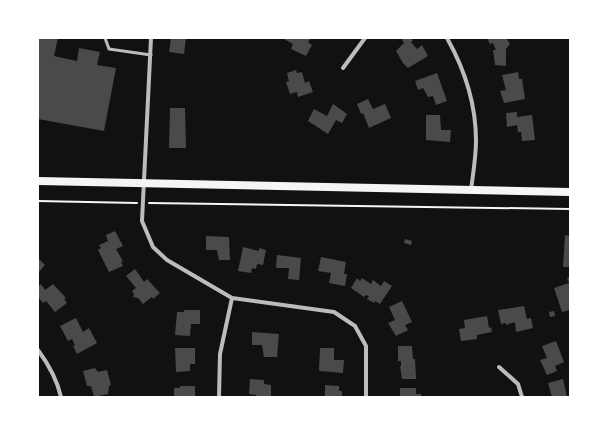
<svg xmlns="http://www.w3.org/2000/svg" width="608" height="435" viewBox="0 0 608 435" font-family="'Nunito Sans',sans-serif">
<rect width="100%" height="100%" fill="#111"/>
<path fill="#4a4a4a" d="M 38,38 L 58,38 L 54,56 L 77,61 L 79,48 L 100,52 L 97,65 L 116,68 L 104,131 L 38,119 Z
M 171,38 L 186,38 L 184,54 L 169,52 Z
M 282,38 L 311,38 L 308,42 L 312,45 L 306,56 L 291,49 L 293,44 Z
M 404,38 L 411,38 L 413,41 L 411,42 L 417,49 L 422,45 L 428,56 L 408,68 L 403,63 L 396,51 L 404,43 L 402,40 Z
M 487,38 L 506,38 L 510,44 L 506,49 L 506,66 L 495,65 L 493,50 L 496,50 L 493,43 L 490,44 Z
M 296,70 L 297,73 L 302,72 L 305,83 L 309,81 L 313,92 L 298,97 L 297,92 L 290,94 L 286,82 L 289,81 L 287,73 Z
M 518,72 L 519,79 L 522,79 L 525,99 L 504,103 L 500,91 L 506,90 L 502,75 Z
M 437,73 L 447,101 L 436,105 L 433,96 L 428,97 L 423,88 L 418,90 L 415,81 Z
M 368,99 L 373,109 L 385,104 L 391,118 L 369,128 L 363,113 L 361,114 L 357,104 Z
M 333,104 L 347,114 L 342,123 L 336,120 L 328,134 L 308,121 L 314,109 L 327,116 Z
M 170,108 L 185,108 L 186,148 L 169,148 Z
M 517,112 L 517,117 L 532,115 L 535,140 L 522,141 L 521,132 L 518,132 L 517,125 L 507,127 L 506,113 Z
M 426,115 L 440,115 L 441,130 L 451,130 L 450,142 L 426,140 Z
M 115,231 L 123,246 L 116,249 L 123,261 L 121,262 L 123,266 L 109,272 L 98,250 L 101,248 L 99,245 L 108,241 L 106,235 Z
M 565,235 L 570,236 L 570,267 L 563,267 Z
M 206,236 L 229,237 L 230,260 L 219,260 L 217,250 L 206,250 Z
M 405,239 L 412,241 L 411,245 L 404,243 Z
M 243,247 L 259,251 L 259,248 L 266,250 L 263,265 L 257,264 L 256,269 L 252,268 L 251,273 L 238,271 Z
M 277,255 L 301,258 L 299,280 L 288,279 L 289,268 L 276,268 Z
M 321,257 L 346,262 L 344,274 L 347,274 L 345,286 L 329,283 L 331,273 L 318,271 Z
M 38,258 L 45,265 L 38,273 Z
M 135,269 L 144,282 L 147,279 L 160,293 L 153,299 L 152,297 L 143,304 L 138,298 L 133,297 L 134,294 L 132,291 L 136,288 L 126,276 Z
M 570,277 L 570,310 L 562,312 L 554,288 L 569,283 L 567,278 Z
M 357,278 L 360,281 L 362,278 L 371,284 L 373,280 L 381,286 L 384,281 L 392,286 L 380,304 L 375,301 L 374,303 L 367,299 L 369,296 L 366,295 L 364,297 L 351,288 Z
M 41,284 L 45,290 L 53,284 L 66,298 L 64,299 L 67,303 L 55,312 L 46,301 L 43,303 L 38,297 L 38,287 Z
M 402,301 L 412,322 L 405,325 L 408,330 L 396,336 L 388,323 L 395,320 L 389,307 Z
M 524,306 L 527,319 L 531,318 L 533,328 L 516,332 L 515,322 L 506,325 L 506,323 L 501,324 L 498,310 Z
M 184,310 L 200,310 L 200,324 L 191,324 L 190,336 L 175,335 L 177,312 L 184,312 Z
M 554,311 L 555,316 L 550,317 L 549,312 Z
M 487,316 L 489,328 L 491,327 L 492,332 L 477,335 L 477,339 L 461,341 L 459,329 L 465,328 L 464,320 Z
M 76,318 L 83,332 L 89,328 L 97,343 L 77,354 L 73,346 L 75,345 L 72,339 L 68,341 L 60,326 Z
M 252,332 L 279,334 L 277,357 L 264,357 L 262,345 L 252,345 Z
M 556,341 L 564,362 L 555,366 L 557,371 L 547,375 L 540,360 L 547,358 L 542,346 Z
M 398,346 L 412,346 L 413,359 L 415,359 L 416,379 L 402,379 L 400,366 L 401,366 L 401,361 L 398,361 Z
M 175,348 L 195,348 L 195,364 L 190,364 L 190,371 L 176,372 Z
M 320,348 L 334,348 L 334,360 L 344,360 L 343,373 L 319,371 Z
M 95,368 L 98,372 L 107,370 L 111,385 L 109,386 L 108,394 L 94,397 L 91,386 L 87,386 L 83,371 Z
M 250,379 L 264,380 L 264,384 L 271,385 L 271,397 L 256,397 L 256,395 L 249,394 Z
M 563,379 L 567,397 L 552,397 L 548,383 Z
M 325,385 L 339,386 L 339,391 L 342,391 L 342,397 L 325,397 Z
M 180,386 L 195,386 L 195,397 L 174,397 L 174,388 L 180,388 Z
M 400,388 L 416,388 L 416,394 L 421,394 L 421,397 L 400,397 Z"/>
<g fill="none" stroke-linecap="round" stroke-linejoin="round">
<path stroke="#f5f5f5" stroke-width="2" d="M 38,201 L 137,203
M 149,203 L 570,209"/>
<path stroke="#bcbcbc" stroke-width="3" d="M 105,38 L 109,49 L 151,55"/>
<path stroke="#bcbcbc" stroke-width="4" d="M 151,38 L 142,221 L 153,247 L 167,260 L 232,298 L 334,312 L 355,326 L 366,346 L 366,397
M 447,38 C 465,70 476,104 476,141 C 476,157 473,174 471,190
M 343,68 L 365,38
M 38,350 C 49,365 57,379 61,397
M 499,367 L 518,384 L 522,397
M 219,397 L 220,354 L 232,298"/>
<path stroke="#f5f5f5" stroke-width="8" d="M 38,181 L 570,192"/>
</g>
<rect width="608" height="435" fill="none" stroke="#ffffff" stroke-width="78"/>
</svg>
